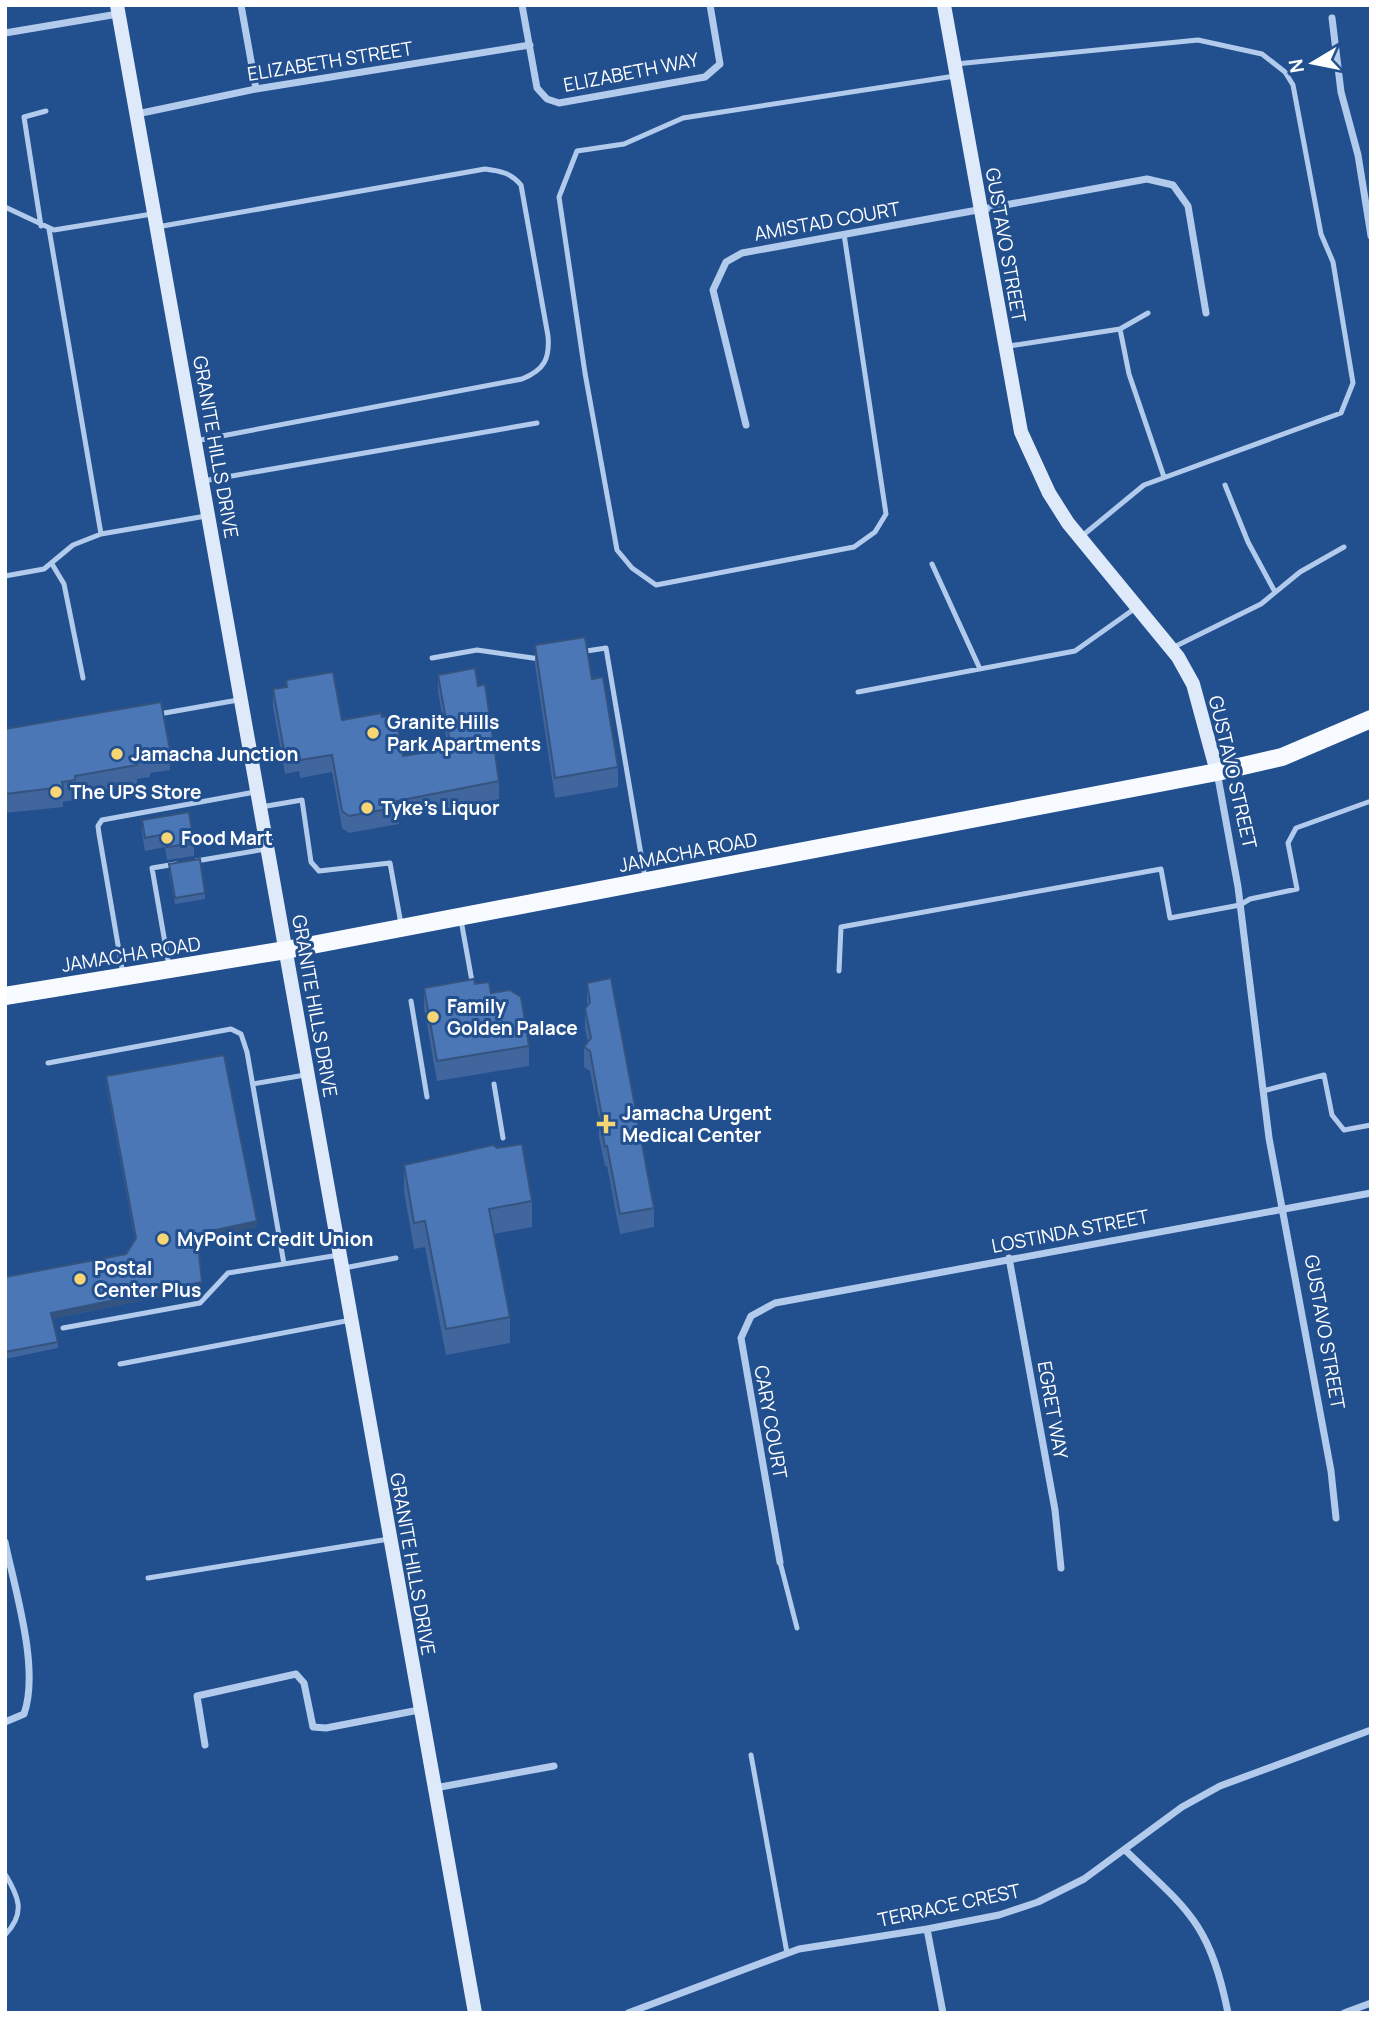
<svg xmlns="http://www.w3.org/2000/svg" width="1376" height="2018" viewBox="0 0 1376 2018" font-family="Manrope,sans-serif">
<rect width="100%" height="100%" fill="#224f8e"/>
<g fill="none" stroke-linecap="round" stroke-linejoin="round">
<path stroke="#b2cbec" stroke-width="5" d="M 956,64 L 1198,40 L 1262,54 L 1285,72 L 1293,85 L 1321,234 L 1333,262 L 1353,383 L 1341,413 L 1144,485 L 1082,536
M 5,207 L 54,230 L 152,214
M 41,226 L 24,117 L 46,111
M 157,227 L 485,169 C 501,171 511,173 521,185 L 548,336 C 550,359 544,370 522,379 L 195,441
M 49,229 L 101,534
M 844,234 L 886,514 L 875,532 L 854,547 L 656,585 L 632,568 L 617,550 L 585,373 L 559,197 L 577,151 L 624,144 L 683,118 L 955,76
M 1148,313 L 1120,329 L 1129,374 L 1164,477
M 1009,346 L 1120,329
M 203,481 L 537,423
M 1225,485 L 1248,542 L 1275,592
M 52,564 L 64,584 L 83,678
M 932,564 L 980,669
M 5,576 L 44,569 L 73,545 L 101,534 L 206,516
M 1174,647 L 1261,604 L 1300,572 L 1344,547
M 580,652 L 606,648 L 645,878
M 432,658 L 477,650 L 540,659
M 858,692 L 1075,651 L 1137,607
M 159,714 L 238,700
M 261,807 L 302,800 L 311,862 L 319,871 L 390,863 L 401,924
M 196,861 L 266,849
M 461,920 L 473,987
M 169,966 L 152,868 L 176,864
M 839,971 L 841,927 L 1161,869 L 1170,918 L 1240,905 L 1250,899 L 1297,889 L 1288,843 L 1296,828 L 1371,801
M 123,974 L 99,834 L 98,826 L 102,820 L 255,792
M 411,1001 L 427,1097
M 48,1063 L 231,1029 L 241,1034 L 247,1052 L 284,1264 L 228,1273 L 200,1303 L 63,1328
M 253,1084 L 305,1075
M 494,1084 L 503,1138
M 1263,1091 L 1324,1075 L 1332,1115 L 1344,1130 L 1371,1125
M 284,1264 L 339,1255
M 344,1268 L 396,1258
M 120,1364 L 351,1320
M 780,1562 L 797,1628
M 148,1578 L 389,1539
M 751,1755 L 787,1953
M 5,1874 C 19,1897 26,1913 5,1935"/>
<path stroke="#b2cbec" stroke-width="7" d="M 241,5 L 256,89
M 522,5 L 537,88 L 547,99 L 559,103 L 705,77 L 720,64 L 710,5
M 1332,18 L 1341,92 L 1358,155 L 1371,236
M 5,33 L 118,14
M 137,114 L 256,89 L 530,45
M 746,425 L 713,290 L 726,262 L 742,253 L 1147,179 L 1173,185 L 1188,206 L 1206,313
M 1217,772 L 1238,887 L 1269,1138 L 1331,1471 L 1336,1518
M 1009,1258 L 1055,1510 L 1061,1568
M 5,1542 C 15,1590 40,1669 24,1714 L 5,1722
M 780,1562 L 741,1338 L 751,1316 L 775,1303 L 1371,1193
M 205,1745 L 197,1696 L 296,1674 L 304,1683 L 313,1727 L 326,1728 L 419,1710
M 435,1788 L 554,1766
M 1125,1850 C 1188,1910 1210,1923 1228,2013
M 927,1929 L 943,2013
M 628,2013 L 799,1949 L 927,1929 L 999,1915 L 1038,1902 L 1084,1879 L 1182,1807 L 1220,1786 L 1371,1730
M 1344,2013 L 1371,2003"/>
<path stroke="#dee9f9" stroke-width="14" d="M 117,5 L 475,2013
M 944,5 L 1021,432 L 1049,493 L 1068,523 L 1178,657 L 1193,684 L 1217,772"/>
<path stroke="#f7faff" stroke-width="18" d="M 5,996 L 286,950 L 1217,772 L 1282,757 L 1371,719"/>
</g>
<path fill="#40669d" d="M 535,645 L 592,679 L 618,767 L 618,787 L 555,798 L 535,665 Z
M 438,675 L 478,686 L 499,781 L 499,799 L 399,818 L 399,824 L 349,833 L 342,828 L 332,772 L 300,778 L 299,771 L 285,774 L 273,707 L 273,689 L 286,687 L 286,680 L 342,720 L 382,717 L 403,756 L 448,748 L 438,692 Z
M 5,729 L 170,750 L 170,770 L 150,773 L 150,777 L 137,779 L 137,784 L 75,796 L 75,800 L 63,802 L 63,807 L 5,813 Z
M 142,820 L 194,843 L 194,856 L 167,860 L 165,847 L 145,851 L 142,833 Z
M 169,864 L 205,893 L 205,899 L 175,904 L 169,871 Z
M 587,983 L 654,1208 L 654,1227 L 620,1234 L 607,1166 L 605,1166 L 599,1137 L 599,1119 L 590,1071 L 584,1067 L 584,1047 L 588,1042 L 585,1029 L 585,1009 L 587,1006 Z
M 475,984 L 491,993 L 529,1046 L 529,1066 L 437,1081 L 424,1007 L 424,988 Z
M 106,1076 L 257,1227 L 197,1241 L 202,1288 L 52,1319 L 58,1342 L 58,1348 L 5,1359 L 5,1277 L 126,1254 L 135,1240 L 106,1083 Z
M 404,1165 L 532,1201 L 532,1227 L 494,1234 L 510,1317 L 510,1343 L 446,1355 L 425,1247 L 414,1249 L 404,1191 Z"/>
<path fill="#34537f" d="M 257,1221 L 257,1227 L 197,1241 L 197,1234 Z
M 202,1282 L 202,1288 L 51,1319 L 51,1313 Z"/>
<path fill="#4b77b6" stroke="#34537f" stroke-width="2" d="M 585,637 L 592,679 L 603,677 L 618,767 L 555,778 L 535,645 Z
M 475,668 L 478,686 L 485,684 L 499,781 L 397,801 L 399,807 L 349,816 L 342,811 L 332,755 L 300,760 L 299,754 L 285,756 L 273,689 L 287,687 L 286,680 L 333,672 L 342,720 L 381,713 L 382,717 L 396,715 L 403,756 L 451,748 L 438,675 Z
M 161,702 L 170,750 L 149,754 L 150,758 L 137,760 L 137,765 L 75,776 L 75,780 L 62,782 L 63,787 L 5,794 L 5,729 Z
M 189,812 L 194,843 L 167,847 L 165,834 L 145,838 L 142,820 Z
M 200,859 L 205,893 L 175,898 L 169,864 Z
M 611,978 L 654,1208 L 620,1214 L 607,1146 L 605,1147 L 599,1117 L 602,1117 L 590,1051 L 584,1047 L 591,1038 L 585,1009 L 590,1002 L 587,983 Z
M 474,979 L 475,984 L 489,982 L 491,993 L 510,990 L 521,997 L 529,1046 L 437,1061 L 424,988 Z
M 224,1055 L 257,1221 L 197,1234 L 202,1282 L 51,1313 L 58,1342 L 5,1352 L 5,1277 L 126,1254 L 136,1238 L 106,1076 Z
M 522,1144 L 532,1201 L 489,1209 L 510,1317 L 446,1329 L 425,1221 L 414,1223 L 404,1165 L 493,1145 L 497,1148 Z"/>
<g fill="#f8d574" stroke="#224f8e" stroke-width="2.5">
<circle cx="373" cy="733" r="7"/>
<circle cx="117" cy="754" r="7"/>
<circle cx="56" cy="792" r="7"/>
<circle cx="367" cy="808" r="7"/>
<circle cx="167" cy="838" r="7"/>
<circle cx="433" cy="1017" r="7"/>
<path d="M602.5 1113.5h7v7h7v7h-7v7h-7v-7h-7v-7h7z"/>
<circle cx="163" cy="1239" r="7"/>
<circle cx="80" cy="1279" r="7"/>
</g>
<g text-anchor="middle" stroke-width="6" stroke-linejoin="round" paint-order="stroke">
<g font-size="19" fill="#fff" stroke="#224f8e">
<text transform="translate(330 61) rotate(-9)" y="7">ELIZABETH STREET</text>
<text transform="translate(631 72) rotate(-11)" y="7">ELIZABETH WAY</text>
<text transform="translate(827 221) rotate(-10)" y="7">AMISTAD COURT</text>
<text transform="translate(1006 245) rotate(80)" y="7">GUSTAVO STREET</text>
<text transform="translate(216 447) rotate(80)" y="7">GRANITE HILLS DRIVE</text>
<text transform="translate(1233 772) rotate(77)" y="7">GUSTAVO STREET</text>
<text transform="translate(688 852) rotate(-11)" y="7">JAMACHA ROAD</text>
<text transform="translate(131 954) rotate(-9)" y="7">JAMACHA ROAD</text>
<text transform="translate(315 1006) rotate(80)" y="7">GRANITE HILLS DRIVE</text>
<text transform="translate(1070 1231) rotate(-11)" y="7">LOSTINDA STREET</text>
<text transform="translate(1325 1332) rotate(80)" y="7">GUSTAVO STREET</text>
<text transform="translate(1053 1410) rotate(80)" y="7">EGRET WAY</text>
<text transform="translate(771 1422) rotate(80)" y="7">CARY COURT</text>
<text transform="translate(413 1564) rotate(80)" y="7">GRANITE HILLS DRIVE</text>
<text transform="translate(949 1905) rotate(-12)" y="7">TERRACE CREST</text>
</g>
<g font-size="19" font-weight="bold" fill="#fff" stroke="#224f8e" text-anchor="start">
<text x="387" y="729">Granite Hills<tspan x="387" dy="22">Park Apartments</tspan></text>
<text x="131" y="761">Jamacha Junction</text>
<text x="70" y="799">The UPS Store</text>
<text x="381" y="815">Tyke's Liquor</text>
<text x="181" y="845">Food Mart</text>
<text x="447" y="1013">Family<tspan x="447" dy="22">Golden Palace</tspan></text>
<text x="622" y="1120">Jamacha Urgent<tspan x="622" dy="22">Medical Center</tspan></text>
<text x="177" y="1246">MyPoint Credit Union</text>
<text x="94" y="1275">Postal<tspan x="94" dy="22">Center Plus</tspan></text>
</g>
</g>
<rect width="1376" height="2018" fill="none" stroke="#ffffff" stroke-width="14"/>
<g transform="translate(1313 63) rotate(260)" stroke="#224f8e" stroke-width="5" paint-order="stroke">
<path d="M0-5L12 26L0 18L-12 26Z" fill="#ffffff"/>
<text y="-10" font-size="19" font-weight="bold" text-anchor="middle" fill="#ffffff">N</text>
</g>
</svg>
